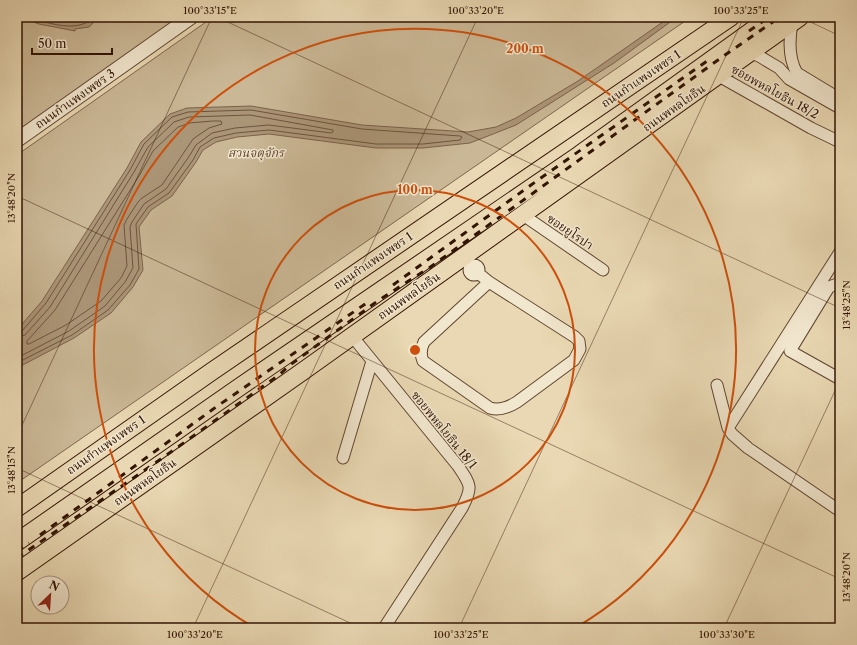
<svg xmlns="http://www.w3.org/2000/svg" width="857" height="645" viewBox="0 0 857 645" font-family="'Libre Caslon Text','Noto Serif Thai',serif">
<rect width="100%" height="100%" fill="#e9d8b3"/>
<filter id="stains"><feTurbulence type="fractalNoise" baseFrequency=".005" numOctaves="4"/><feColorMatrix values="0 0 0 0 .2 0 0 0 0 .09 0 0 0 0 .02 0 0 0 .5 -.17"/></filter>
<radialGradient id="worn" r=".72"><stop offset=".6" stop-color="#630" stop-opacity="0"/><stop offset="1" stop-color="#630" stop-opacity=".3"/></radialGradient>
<path fill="#cab795" stroke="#7e664c" d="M 17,17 L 188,17 L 17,136 Z
M 213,17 L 691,17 L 17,483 L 17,155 Z"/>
<path fill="#ab9577" stroke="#7b6149" d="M 19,17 L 100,17 L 100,20 L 97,19 L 89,27 L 75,29 L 75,31 L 39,24 Z
M 670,17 L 677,17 L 614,63 L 516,125 L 470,143 L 423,148 L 376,148 L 269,134 L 237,137 L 216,142 L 203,150 L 196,162 L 172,196 L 151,210 L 139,227 L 143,270 L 133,287 L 111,313 L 74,338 L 17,368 L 17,330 L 42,301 L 127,168 L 141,142 L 170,114 L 187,108 L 251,106 L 362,125 L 468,132 L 496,127 L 516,118 L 578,81 Z"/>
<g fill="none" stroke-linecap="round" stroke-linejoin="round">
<path stroke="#6e543d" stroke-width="1" d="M 29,17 C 47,23 79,34 94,17
M 48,17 C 60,19 76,25 87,17
M 213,121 L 221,121 L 222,124 L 209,128 L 193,139 L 162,185 L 142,198 L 138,202 L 127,219 L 124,225 L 127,266 L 121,278 L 101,301 L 66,325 L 29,344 L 27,344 L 27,341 L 55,310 L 139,176 L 153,151 L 178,127 L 190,123 Z
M 17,333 L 22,331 L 46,303 L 130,170 L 144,144 L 172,117 L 188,112 L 251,110 L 362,129 L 460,136 L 462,137 L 460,140 L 423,144 L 376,144 L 269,130 L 236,133 L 214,138 L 200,147 L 193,160 L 169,193 L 148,207 L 136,224 L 139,269 L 130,285 L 108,310 L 72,335 L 17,363
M 17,338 L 25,335 L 50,307 L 134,172 L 148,147 L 174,122 L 189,117 L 250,115 L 333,130 L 333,132 L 331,133 L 269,125 L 235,128 L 212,133 L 196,145 L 188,158 L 166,189 L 144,204 L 132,222 L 130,227 L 133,268 L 125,282 L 105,306 L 69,331 L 17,358"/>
<g stroke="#60452f" stroke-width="13">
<path id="minor" d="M 792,23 C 789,40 788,58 797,73 L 840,99
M 751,53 L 759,56 L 779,68 L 789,79 L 840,108
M 719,76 L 811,128 L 840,142
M 523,215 L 603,270
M 840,252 L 728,428 L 732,434 L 748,448 L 840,511
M469 270a5 5 0 1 1 10 0a5 5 0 1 1-10 0Z
M 478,273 L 489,282 L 575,337 L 579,341 L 580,349 L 574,360 L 517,402 C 509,407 500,411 490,408 L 423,361 C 420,354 421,348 424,342 L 489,282
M 840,283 L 829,287 L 790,351 L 840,379
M 352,336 L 458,466 C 471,485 473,487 462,508 L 384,628
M 717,385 L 728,428
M 343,458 L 372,361"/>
</g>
<g stroke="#60452f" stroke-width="16">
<path id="tertiary" d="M 17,140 L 191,17"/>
</g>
<g stroke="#321403" stroke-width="19">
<path id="primary" d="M 17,508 L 211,372 L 731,17
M 17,542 L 241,386 L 579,155 L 771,17
M 17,572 L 306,369 L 800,17"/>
</g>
<use href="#minor" stroke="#f1e6ce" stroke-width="11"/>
<use href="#tertiary" stroke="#f1e6ce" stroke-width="14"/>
<use href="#primary" stroke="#e9d8b3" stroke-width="17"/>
<path stroke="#321403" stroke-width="3" stroke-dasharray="7 7" stroke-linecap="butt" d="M 749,31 L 769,17
M 393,285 L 531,185 L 707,61
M 40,535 L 216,407 L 368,302
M 17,551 L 29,543
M 17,558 L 161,459 L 279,375 L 290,365 L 379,300 L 429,268 L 725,55 L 780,17"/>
</g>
<path fill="none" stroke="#321403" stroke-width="1" stroke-opacity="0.45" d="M 217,17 L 840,308M 800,17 L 840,36M 17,196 L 840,579M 17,436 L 212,17M 17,468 L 361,628M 193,628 L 478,17M 459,628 L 744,17M 724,628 L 840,380"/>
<g fill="none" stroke="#cd4f0b" stroke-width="2">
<circle cx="415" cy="350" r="160"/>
<path d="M255 628A321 321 0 1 1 575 628"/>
</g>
<g text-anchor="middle" stroke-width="3" stroke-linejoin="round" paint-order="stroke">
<g font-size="12" fill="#321403" stroke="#f1e6ce">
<text transform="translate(641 79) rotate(-34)" y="4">ถนนกำแพงเพชร 1</text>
<text transform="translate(775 92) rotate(29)" y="4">ซอยพหลโยธิน 18/2</text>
<text transform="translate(75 99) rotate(-35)" y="4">ถนนกำแพงเพชร 3</text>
<text transform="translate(674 108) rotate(-35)" y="4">ถนนพหลโยธิน</text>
<text transform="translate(570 232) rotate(34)" y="4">ซอยยูโรปา</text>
<text transform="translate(373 261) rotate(-34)" y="4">ถนนกำแพงเพชร 1</text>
<text transform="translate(409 296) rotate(-35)" y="4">ถนนพหลโยธิน</text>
<text transform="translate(444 430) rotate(51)" y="4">ซอยพหลโยธิน 18/1</text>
<text transform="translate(106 445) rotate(-35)" y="4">ถนนกำแพงเพชร 1</text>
<text transform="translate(145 482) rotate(-35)" y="4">ถนนพหลโยธิน</text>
</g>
<g font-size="12" font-style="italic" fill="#60452f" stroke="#f1e6ce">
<text x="256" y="157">สวนจตุจักร</text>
</g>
</g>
<circle cx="415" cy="350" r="6" fill="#cd4f0b" stroke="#f1e6ce" stroke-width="2"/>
<g font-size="12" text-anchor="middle" font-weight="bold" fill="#cd4f0b" stroke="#f1e6ce" stroke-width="3" stroke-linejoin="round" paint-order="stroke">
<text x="525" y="53">200 m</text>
<text x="415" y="194">100 m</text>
</g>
<rect width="857" height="645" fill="none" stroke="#e9d8b3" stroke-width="44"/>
<g transform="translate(50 595) rotate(25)"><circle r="19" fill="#f1e6ce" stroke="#a5927d"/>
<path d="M0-3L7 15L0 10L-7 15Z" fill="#8f2418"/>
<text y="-6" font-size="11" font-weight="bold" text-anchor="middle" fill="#321403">N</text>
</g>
<path d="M32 48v6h80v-6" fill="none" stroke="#321403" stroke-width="2"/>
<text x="38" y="48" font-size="12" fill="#321403" stroke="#f1e6ce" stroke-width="3" paint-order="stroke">50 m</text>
<rect x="22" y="22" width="813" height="601" fill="none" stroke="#321403" stroke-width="1.5"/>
<g font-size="10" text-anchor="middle" fill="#321403">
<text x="210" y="14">100°33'15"E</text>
<text x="476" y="14">100°33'20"E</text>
<text x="741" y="14">100°33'25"E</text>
<text transform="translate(11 198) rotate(-90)" y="4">13°48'20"N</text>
<text transform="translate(846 305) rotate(-90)" y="4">13°48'25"N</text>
<text transform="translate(11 470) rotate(-90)" y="4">13°48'15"N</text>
<text transform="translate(846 577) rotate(-90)" y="4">13°48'20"N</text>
<text x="195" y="638">100°33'20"E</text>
<text x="461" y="638">100°33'25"E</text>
<text x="727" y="638">100°33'30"E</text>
</g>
<rect width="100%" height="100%" filter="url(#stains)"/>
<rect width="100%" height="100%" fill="url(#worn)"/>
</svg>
